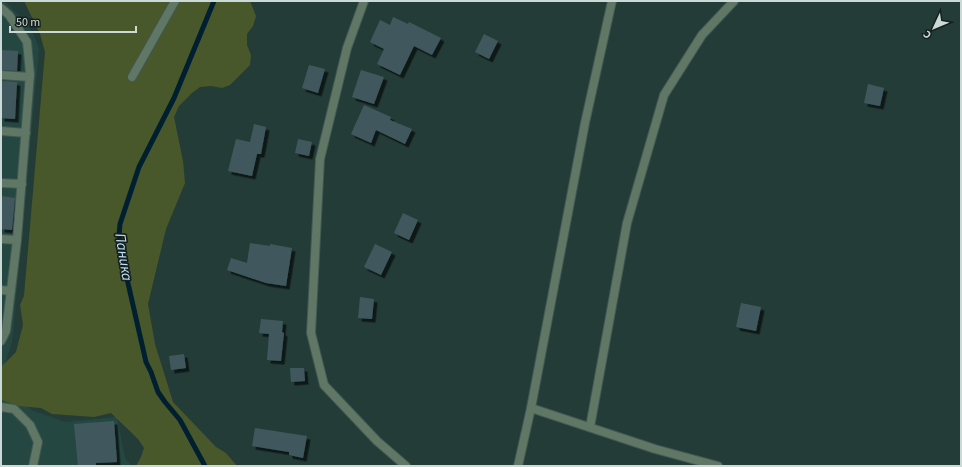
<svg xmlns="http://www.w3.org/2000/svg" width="962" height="467" viewBox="0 0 962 467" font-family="'Source Sans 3',sans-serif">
<defs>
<filter id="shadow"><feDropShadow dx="3.5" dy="3.5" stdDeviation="0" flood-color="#0009"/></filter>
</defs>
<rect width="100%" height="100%" fill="#233c37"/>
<path fill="#254741" d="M 1,1 L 4,1 L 25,21 L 34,35 L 39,49 L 12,342 L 1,376 Z
M 1,378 L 31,410 L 65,422 L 117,417 L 125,458 L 132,466 L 1,466 Z"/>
<path fill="#49582a" d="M 24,1 L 250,1 L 256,16 L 253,26 L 247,34 L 247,45 L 251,55 L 250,65 L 230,85 L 222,88 L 211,86 L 200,87 L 192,93 L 179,106 L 174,117 L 183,161 L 185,183 L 166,229 L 148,304 L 155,344 L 173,402 L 216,447 L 226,453 L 237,466 L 136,466 L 141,457 L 144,448 L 138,439 L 111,413 L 94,417 L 52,414 L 41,408 L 19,406 L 1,400 L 1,367 L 16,352 L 23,325 L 20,305 L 24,296 L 45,52 L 40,34 Z"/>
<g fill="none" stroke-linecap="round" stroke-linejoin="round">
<path stroke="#001f31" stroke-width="5" d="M 205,466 L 180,420 L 165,402 L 158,392 L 151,372 L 146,362 L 125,270 L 119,235 L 120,224 L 139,167 L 174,98 L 214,1"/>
</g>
<path fill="#3f595d" filter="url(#shadow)" d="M 393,17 L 408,24 L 409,22 L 441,38 L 432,55 L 414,46 L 400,75 L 377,64 L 384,49 L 370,42 L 380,20 L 390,25 Z
M 484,34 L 498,41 L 489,59 L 475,52 Z
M 1,50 L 18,51 L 17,71 L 1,70 Z
M 309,65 L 325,69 L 318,93 L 302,88 Z
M 361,70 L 384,77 L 374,104 L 352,97 Z
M 1,81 L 17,82 L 15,119 L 1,118 Z
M 868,84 L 884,88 L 880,106 L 864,103 Z
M 364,105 L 391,117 L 390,120 L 412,129 L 405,144 L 376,130 L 371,143 L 351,134 Z
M 254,124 L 266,127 L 261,154 L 257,154 L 252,176 L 228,171 L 236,139 L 250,142 Z
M 298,139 L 312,142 L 309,156 L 295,153 Z
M 1,196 L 15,198 L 12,230 L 1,229 Z
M 403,213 L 418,220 L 409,240 L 394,233 Z
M 250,243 L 270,246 L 270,244 L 292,248 L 286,286 L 266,283 L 227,270 L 231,258 L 247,263 Z
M 375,244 L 392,252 L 381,275 L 364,267 Z
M 360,297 L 374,299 L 372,319 L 358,318 Z
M 741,303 L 761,307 L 756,331 L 736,327 Z
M 261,319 L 283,321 L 282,332 L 284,333 L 281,361 L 267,360 L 269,334 L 259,333 Z
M 184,354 L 186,368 L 171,370 L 169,356 Z
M 290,368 L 304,368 L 305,381 L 291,382 Z
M 114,421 L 117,462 L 96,463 L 96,465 L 78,466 L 74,424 Z
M 255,428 L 307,436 L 303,458 L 289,455 L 289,452 L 252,446 Z"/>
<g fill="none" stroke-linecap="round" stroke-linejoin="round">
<g stroke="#415854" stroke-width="10">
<path id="service" d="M 1,8 L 9,15 L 27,42 L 30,74 L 17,240 L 6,331 L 1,341
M 1,75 L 30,77
M 132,77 L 175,1
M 1,131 L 26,133
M 1,183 L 22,184
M 1,239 L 17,240
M 1,290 L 11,291
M 1,407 L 14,409 L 30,425 L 38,442 L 33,466
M 590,427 L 627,223 L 664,95 L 702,35 L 734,1
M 518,466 L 531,408 L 585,123 L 612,1"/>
</g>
<g stroke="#415854" stroke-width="10">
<path id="minor" d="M 364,1 L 347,48 L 320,159 L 311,333 L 324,385 L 377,441 L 406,466
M 531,408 L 655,449 L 718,466"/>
</g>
<use href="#service" stroke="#607765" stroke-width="8"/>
<use href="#minor" stroke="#607765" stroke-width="8"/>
</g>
<g text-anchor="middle" stroke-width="3.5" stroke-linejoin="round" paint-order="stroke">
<g font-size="15" font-style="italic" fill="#c0e1f7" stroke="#16201e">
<text transform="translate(124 257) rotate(81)" y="5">Паника</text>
</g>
</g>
<rect width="962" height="467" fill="none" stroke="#ccdad7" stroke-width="4"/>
<g transform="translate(934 28) rotate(226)" stroke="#16201e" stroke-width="3" paint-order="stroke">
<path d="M0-3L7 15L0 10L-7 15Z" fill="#ccdad7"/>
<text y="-6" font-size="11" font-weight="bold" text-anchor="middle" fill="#ccdad7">С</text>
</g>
<path d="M10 26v6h126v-6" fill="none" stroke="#ccdad7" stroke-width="2"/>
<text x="16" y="26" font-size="12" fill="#ccdad7" stroke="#16201e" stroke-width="3" paint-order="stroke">50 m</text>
</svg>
